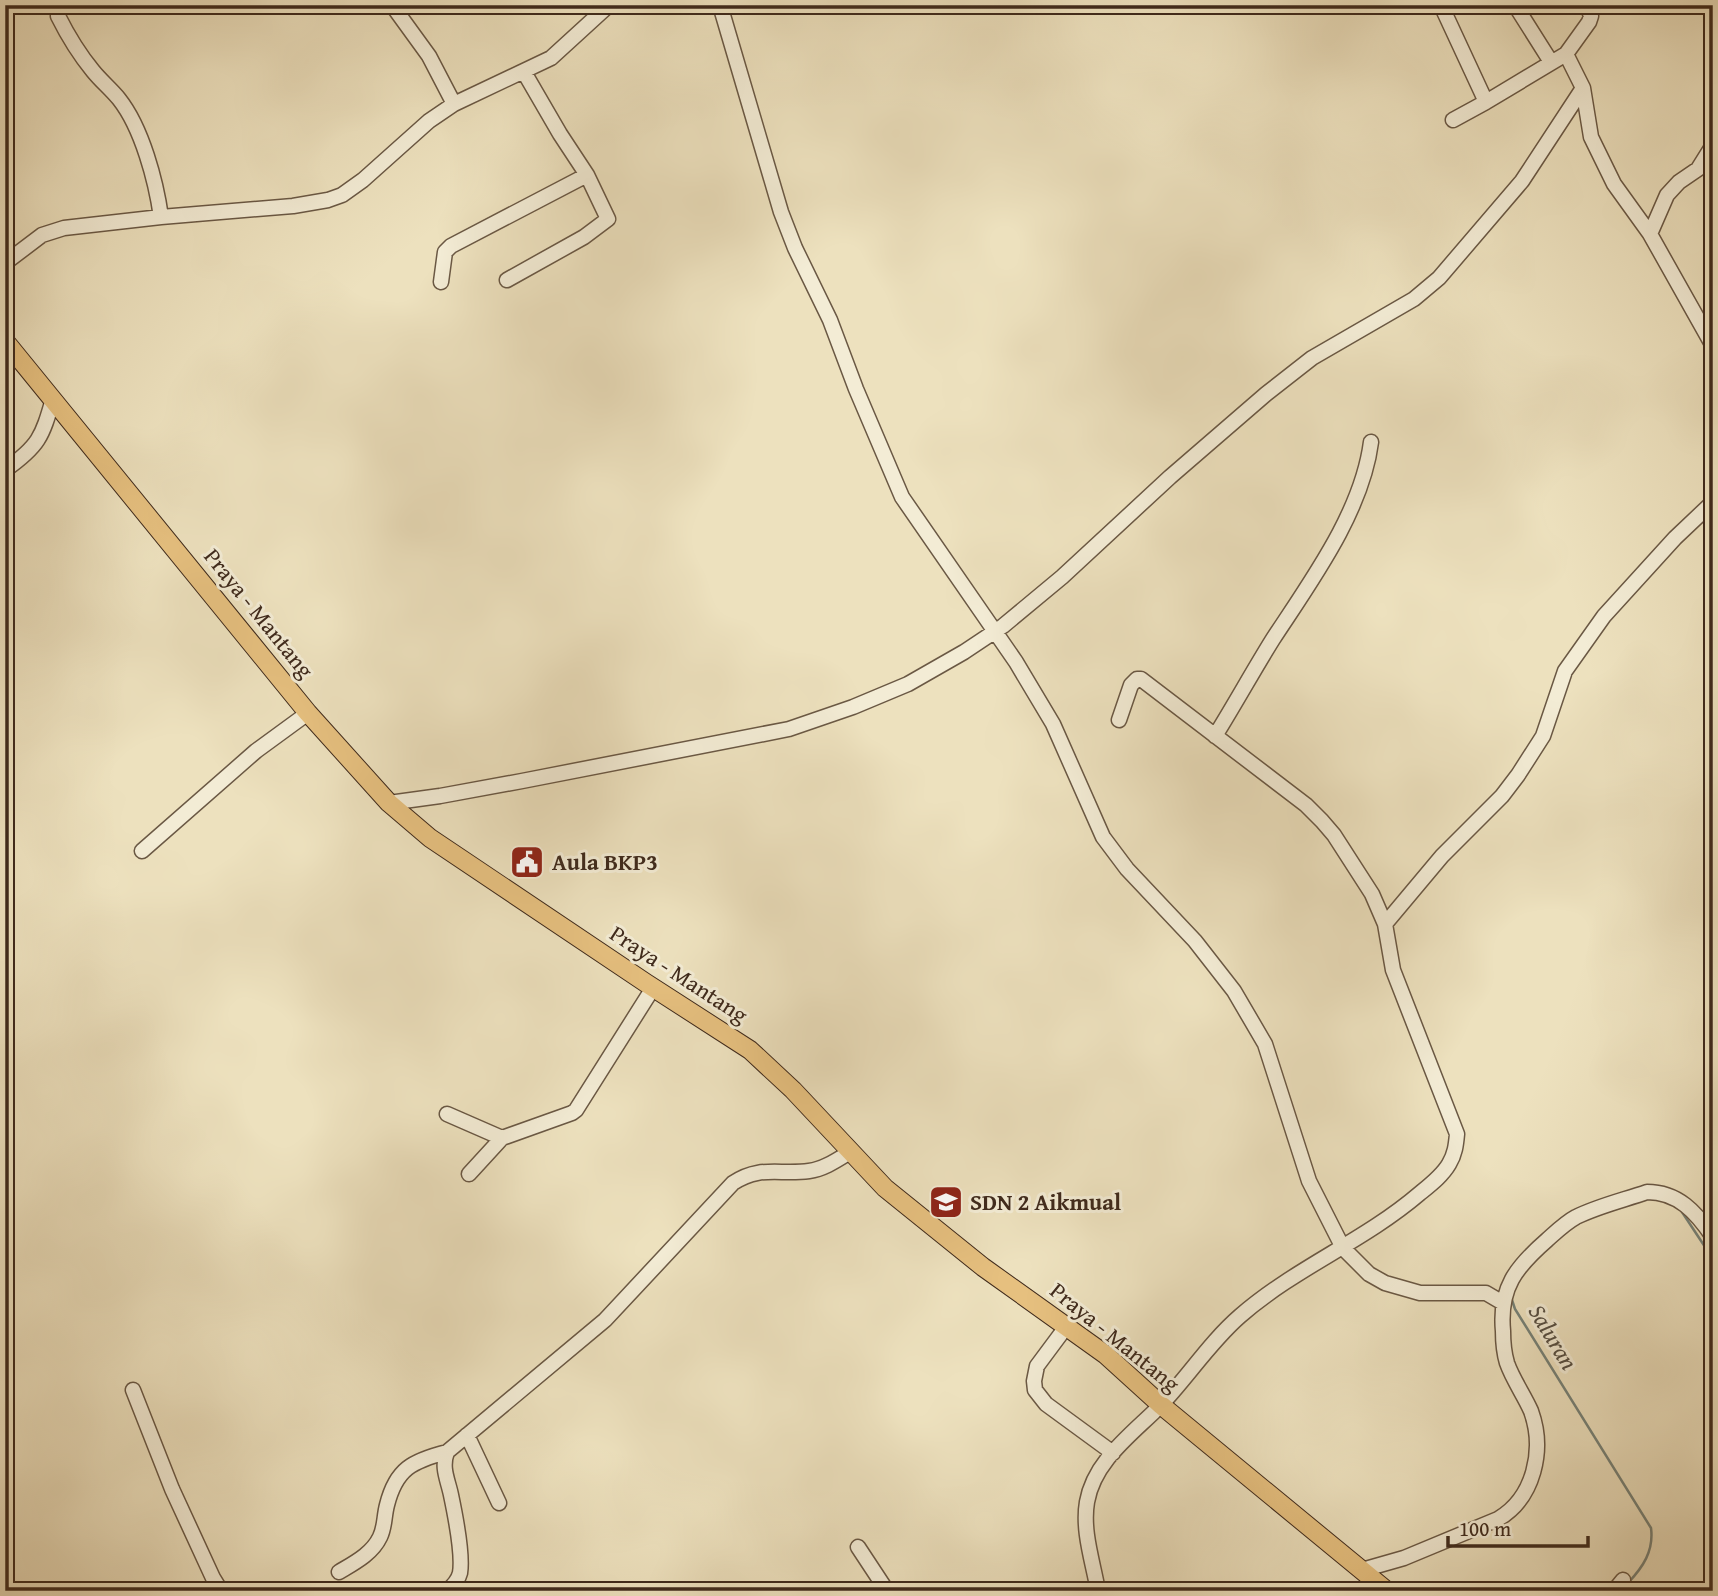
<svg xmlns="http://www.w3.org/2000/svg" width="1718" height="1596" viewBox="0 0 1718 1596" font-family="'Gentium Book Plus',serif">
<rect width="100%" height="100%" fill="#ede1be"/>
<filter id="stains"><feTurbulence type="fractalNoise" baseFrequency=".00286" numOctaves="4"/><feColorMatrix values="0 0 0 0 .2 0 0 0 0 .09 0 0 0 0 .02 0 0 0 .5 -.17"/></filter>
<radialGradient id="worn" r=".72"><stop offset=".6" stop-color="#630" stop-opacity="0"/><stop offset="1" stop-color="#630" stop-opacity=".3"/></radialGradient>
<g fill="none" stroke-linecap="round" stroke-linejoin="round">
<path stroke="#768278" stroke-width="2.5" d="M 1680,1209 L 1713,1259
M 1511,1297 L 1515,1309 L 1651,1528 C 1654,1551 1643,1567 1628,1583"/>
<g stroke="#6a5844" stroke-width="17">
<path id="minor" d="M 392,5 L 429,56 L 454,104
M 720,5 L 781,212 L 795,248 L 830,320 L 856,389 L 902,497 L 1016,662 L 1053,724 L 1103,837 L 1127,869 L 1195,941 L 1234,991 L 1265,1044 L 1309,1181 L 1343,1248 L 1369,1274 L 1385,1283 L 1420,1293 L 1486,1293 L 1503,1303
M 1441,5 L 1486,102 L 1566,54
M 1515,5 L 1551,62
M 1587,5 L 1591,16 L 1589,22 L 1566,54 L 1583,88 L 1591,137 L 1614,184 L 1650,234 L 1713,346
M 58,16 C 68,36 79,54 93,71 C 101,81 111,89 119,99 C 142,128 156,181 161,217
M 1453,120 L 1486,102
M 1650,234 L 1667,195 L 1679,182 L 1698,169 L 1713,145
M 5,263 L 42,235 L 64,228 L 161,217 L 293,206 L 328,200 L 342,195 L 363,180 L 429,121 L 454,104 L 551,58 L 609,5
M 507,280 L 584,237 L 608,219 L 587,175 L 560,134 L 524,72
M 441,282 L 445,252 L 451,246 L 587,175
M 5,470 C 39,446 42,437 53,399
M 1119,720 L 1131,685 L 1137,679 L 1141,679 L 1306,805 L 1322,821 L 1334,835 L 1372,894 L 1385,924
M 1215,736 C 1235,704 1253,671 1273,639 C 1311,581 1362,512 1371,442
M 389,803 L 440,796 L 522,781 L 789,729 L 853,707 L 908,684 L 964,652 L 1003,626 L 1062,577 L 1170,477 L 1266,394 L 1312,358 L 1414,299 L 1439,278 L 1522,181 L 1583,88
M 142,851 L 256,751 L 308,713
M 447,1114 L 502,1138 L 572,1113 L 576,1110 L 653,988
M 469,1174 L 502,1138
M 1066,1327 L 1037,1366 L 1034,1381 L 1035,1390 L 1046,1404 L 1113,1453
M 133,1390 L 172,1489 L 213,1578 L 221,1591
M 467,1435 L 499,1503
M 858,1547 L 887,1591
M 1362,1570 L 1404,1558 L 1498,1519 C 1534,1498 1545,1450 1531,1411 C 1524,1395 1513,1380 1507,1363 C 1504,1353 1503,1342 1503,1331 C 1499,1288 1516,1267 1547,1240 C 1556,1232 1565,1223 1576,1217 C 1598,1206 1624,1200 1647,1192 C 1678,1192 1696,1212 1713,1237
M 339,1572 C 354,1563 372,1554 380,1537 C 385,1527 384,1516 387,1505 C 396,1469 412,1461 447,1452
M 447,1591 C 453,1586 458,1581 460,1573 C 463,1555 455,1514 451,1495 C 448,1480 441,1468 447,1452 L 605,1320 L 733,1183 C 760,1165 779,1175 809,1171 C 824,1169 837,1160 850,1152
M 1098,1591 C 1093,1562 1082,1531 1087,1502 C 1094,1461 1132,1434 1159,1407 C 1188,1377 1209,1343 1240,1316 C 1295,1268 1364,1241 1419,1194 C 1430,1185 1442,1176 1449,1164 C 1455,1154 1456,1145 1457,1134 L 1393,970 L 1385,924 L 1442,856 L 1502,796 L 1518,775 L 1543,736 L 1565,671 L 1604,616 L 1675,538 L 1713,502
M 1614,1591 L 1623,1580"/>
</g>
<g stroke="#3f2a1c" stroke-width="20">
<path id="major" d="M 5,341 L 308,713 L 389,803 L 430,838 L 646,983 L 750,1050 L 793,1090 L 885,1188 L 983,1267 L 1106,1355 L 1161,1405 L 1387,1591"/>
</g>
<use href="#minor" stroke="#f3ecd5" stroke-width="14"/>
<use href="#major" stroke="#e6c07f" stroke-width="18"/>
</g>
<defs>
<g id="civic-square" transform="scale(1.75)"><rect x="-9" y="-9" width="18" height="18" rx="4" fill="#8f2418" stroke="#f3ecd5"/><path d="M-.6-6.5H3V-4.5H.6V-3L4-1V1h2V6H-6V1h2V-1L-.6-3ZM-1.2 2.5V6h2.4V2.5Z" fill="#fff"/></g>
<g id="school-square" transform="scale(1.75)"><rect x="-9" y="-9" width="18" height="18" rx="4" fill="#8f2418" stroke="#f3ecd5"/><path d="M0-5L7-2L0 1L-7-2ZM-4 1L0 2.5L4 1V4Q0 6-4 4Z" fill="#fff"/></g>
</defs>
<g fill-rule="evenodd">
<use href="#civic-square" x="527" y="862"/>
<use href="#school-square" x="946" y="1202"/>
</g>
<g text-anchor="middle" stroke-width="6" stroke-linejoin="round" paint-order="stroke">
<g font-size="23" fill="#3f2a1c" stroke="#f3ecd5">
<text transform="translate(259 613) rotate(51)" y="8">Praya - Mantang</text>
<text transform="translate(679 974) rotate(33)" y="8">Praya - Mantang</text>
<text transform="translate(1115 1337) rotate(39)" y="8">Praya - Mantang</text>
</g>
<g font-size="23" font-weight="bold" fill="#3f2a1c" stroke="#f3ecd5" text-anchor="start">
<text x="552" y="870">Aula BKP3</text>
<text x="970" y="1210">SDN 2 Aikmual</text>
</g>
<g font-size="24" font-style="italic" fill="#564e42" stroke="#f3ecd5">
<text transform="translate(1553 1337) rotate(59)" y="8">Saluran</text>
</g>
</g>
<rect width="1718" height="1596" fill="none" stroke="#ede1be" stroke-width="28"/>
<rect x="7" y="7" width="1704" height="1582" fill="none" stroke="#3f2a1c" stroke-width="3.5"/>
<rect x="14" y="14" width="1690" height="1568" fill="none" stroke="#3f2a1c" stroke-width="2"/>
<path d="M1448 1536v10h140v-10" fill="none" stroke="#3f2a1c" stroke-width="3.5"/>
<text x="1459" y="1536" font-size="21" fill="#3f2a1c" stroke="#f3ecd5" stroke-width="5" paint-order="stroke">100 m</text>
<rect width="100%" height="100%" filter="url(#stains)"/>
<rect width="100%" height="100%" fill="url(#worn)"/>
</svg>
